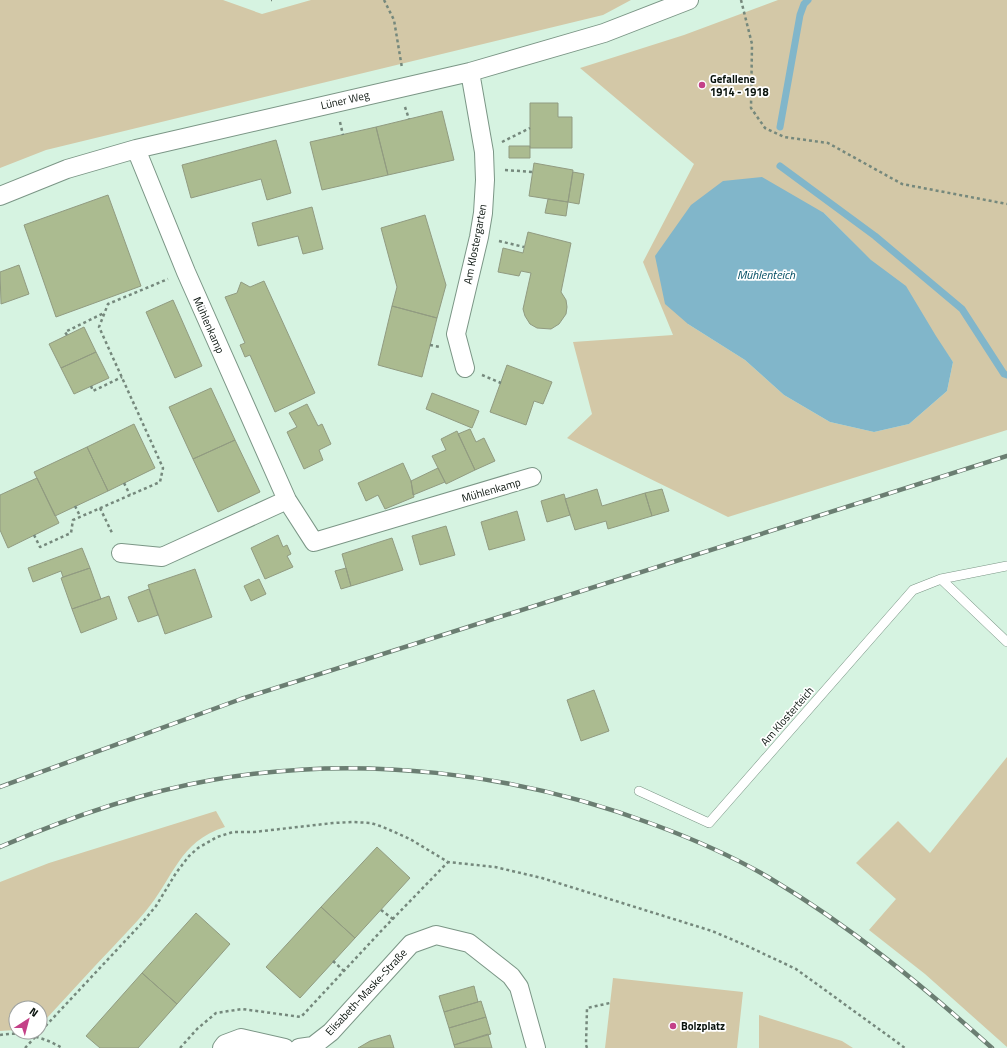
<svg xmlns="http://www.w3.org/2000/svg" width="1007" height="1048" viewBox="0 0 1007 1048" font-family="'Titillium Web',sans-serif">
<rect width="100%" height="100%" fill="#d6f3e1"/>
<path fill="#d3c8a7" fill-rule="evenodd" d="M 0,0 L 223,0 L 262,14 L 311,0 L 631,0 L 603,15 L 46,150 L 0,168 Z
M 778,0 L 1007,0 L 1007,430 L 728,517 L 567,438 L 592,414 L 573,342 L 673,335 L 643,262 L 694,164 L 580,68 L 684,35 ZM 824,213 C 870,259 916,308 953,362 L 947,391 L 909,424 L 874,432 L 830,422 L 784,395 L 745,360 L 688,324 Z
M 1007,757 L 1007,1047 L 925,974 L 869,930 L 896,899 L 856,863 L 898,821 L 930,853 Z
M 216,811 L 225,827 C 178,842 174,878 145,912 C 135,924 123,936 112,948 C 90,971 69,994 47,1018 L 40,1023 L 40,1008 L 16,1008 L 16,1030 L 0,1031 L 0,882 L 49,863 Z
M 613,978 L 743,992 L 737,1048 L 605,1048 Z
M 759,1015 L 842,1041 L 853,1048 L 759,1048 Z"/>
<path fill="#81b6ca" d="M 762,177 L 824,213 L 871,260 L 906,286 L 936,336 L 953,362 L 947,391 L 909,424 L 874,432 L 830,422 L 784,395 L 745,360 L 688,324 L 665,304 L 655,256 L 691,205 L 723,181 Z"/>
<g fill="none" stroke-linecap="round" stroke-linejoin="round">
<path stroke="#81b6ca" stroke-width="7" d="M 780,127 L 800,15 L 804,4 L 808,0
M 780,166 L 875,236 L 962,309 L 1004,374 L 1007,375"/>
</g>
<path fill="#abbb90" stroke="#919b81" d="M 530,103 L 558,103 L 558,117 L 572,117 L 572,148 L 530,148 Z
M 442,111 L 454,160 L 388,175 L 376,127 Z
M 376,127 L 388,175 L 322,190 L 310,142 Z
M 276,140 L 291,193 L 267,200 L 261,179 L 191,198 L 182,165 Z
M 509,146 L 530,146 L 530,158 L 509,158 Z
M 534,163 L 573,170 L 568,202 L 529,196 Z
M 573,172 L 584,174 L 579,204 L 568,202 Z
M 108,195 L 141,286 L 56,317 L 24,225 Z
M 548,199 L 568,202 L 566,216 L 545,213 Z
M 312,207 L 323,249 L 303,254 L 298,236 L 258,246 L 252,223 Z
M 425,215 L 446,285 L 437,318 L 392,306 L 397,287 L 381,228 Z
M 528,232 L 571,243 L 561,292 L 566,300 L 567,307 L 566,314 L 559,324 L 551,329 L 537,328 L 530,324 L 525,316 L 523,309 L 531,273 L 521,271 L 519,276 L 498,272 L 503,248 L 523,253 Z
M 19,265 L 29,294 L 1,304 L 0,272 Z
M 264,281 L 315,393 L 275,412 L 250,355 L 245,357 L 240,345 L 245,343 L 225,297 L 237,293 L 241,282 L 250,287 Z
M 173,300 L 202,366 L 175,378 L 146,312 Z
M 392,306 L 437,318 L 422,377 L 378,365 Z
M 84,327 L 96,352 L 61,368 L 49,344 Z
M 96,352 L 109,378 L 74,394 L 61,368 Z
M 507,365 L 552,382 L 543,404 L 534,401 L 526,425 L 490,412 Z
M 211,388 L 235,440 L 193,459 L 169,407 Z
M 432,393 L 479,411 L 472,428 L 426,409 Z
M 307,404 L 318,426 L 322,424 L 331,444 L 319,450 L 323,460 L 304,469 L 287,432 L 297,427 L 289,413 Z
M 134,424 L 155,468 L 108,491 L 87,447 Z
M 470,429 L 476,442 L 484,438 L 495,461 L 475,470 L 458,434 Z
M 457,431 L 475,470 L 446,484 L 432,456 L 446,450 L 441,439 Z
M 235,440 L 260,492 L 218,512 L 193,459 Z
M 87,447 L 108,491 L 55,516 L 34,472 Z
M 403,463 L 411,481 L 414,497 L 385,509 L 378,495 L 366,501 L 358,483 Z
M 438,468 L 445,482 L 413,495 L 411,481 Z
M 37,478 L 59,523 L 8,548 L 0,530 L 0,495 Z
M 597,489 L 602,506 L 645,493 L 652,516 L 608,529 L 606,521 L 575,530 L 565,499 Z
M 662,489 L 669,511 L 652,516 L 645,493 Z
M 564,494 L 570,515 L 547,522 L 541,501 Z
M 517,511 L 525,540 L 489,550 L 481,522 Z
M 446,526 L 455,555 L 420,565 L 412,536 Z
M 278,535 L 283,547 L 287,545 L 291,554 L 287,556 L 293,567 L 265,579 L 251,548 Z
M 392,538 L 403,570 L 351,586 L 342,554 Z
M 82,548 L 90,568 L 63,577 L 61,571 L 33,582 L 28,568 Z
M 90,568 L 101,599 L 72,609 L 61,578 Z
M 346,568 L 351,586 L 341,589 L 335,571 Z
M 195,569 L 212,617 L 165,634 L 148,585 Z
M 259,579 L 266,594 L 251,601 L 244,586 Z
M 149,589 L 158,615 L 138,622 L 128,597 Z
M 109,596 L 117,619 L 81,633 L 72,609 Z
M 594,690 L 609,731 L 581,741 L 567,700 Z
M 377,847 L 410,878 L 355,938 L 321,907 Z
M 321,907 L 355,938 L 300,998 L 266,967 Z
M 196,913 L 230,944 L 177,1004 L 142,973 Z
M 142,973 L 177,1004 L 138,1048 L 100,1048 L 86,1036 Z
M 474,986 L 478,1002 L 444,1012 L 439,996 Z
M 481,1001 L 486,1017 L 449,1028 L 444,1012 Z
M 486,1017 L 491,1034 L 454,1045 L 449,1028 Z
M 488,1034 L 492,1048 L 455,1048 L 454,1045 Z
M 390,1035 L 394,1048 L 358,1048 L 370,1041 Z"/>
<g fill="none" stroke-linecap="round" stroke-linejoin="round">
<g stroke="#7b9686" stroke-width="10">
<path id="service" d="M 941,579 L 1007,642
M 639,791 L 709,823 L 913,590 L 941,579 L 1007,566"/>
</g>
<g stroke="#7b9686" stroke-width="20">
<path id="minor" d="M 136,149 L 186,272 L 287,500 L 314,542 L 532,477
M 0,196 L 67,169 L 136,149 L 470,72 L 604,33 L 689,0
M 465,368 L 456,334 L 479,237 L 483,213 L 485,180 L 484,152 L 470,72
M 121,553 L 162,557 L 287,500
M 222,1048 L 225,1044 L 241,1038 L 285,1048
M 299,1048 L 313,1046 L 331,1032 L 411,944 L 436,935 L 469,943 L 511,976 L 519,987 L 536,1048"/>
</g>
<path stroke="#75887c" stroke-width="2.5" stroke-dasharray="3 3" stroke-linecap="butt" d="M 271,0 L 272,0
M 384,0 L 394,20 L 402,68
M 741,0 L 752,44 L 751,108 L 765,128 L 784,137 L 828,143 L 902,184 L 1007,204
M 405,107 L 409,119
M 340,122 L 343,135
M 502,142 L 530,128
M 505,170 L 533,172
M 499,241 L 524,247
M 67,335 L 65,332 L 104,313
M 430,345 L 440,347
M 482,375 L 501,383
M 91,386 L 93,391 L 122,377
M 124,483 L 130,495
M 75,506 L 80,516
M 100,508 L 113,535
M 34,535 L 40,547 L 71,533 L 73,520 L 160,482 L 163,468 L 99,327 L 108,304 L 168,279
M 381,910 L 393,919
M 333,961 L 344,971
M 0,1035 C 21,1031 44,1037 62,1048
M 25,1048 L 141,924 L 156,906 L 176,873 L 189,856 L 198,848 L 217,837 L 233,832 L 254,832 L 333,823 L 353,822 L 371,823 L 383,827 L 410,839 L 448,862 L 495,867 L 542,878 L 712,931 L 745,945 L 796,969 L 905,1048
M 180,1048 L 197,1029 L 216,1013 L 242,1009 L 301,1017 L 383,929 L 448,862
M 587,1048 L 586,1045 L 587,1008 L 610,1003"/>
<use href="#service" stroke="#fff" stroke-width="9"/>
<use href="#minor" stroke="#fff" stroke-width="18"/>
<g stroke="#6b7e72" stroke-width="4.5">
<path id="rail" d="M 0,787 L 241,699 L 1007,456
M 0,847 C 68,818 138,793 212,780 C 359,754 515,772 655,825 C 693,839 732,856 768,877 C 849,925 922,985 992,1048"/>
</g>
<use href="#rail" stroke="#fff" stroke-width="3" stroke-dasharray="9" stroke-linecap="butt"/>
</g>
<g fill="#c44188" stroke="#fff" stroke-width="1.5">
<circle cx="702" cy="85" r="4"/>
<circle cx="673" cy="1026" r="4"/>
</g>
<g text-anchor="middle" stroke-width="3.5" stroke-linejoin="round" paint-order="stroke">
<g font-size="11" font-weight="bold" fill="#0a140e" stroke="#fff" text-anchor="start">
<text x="710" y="83">Gefallene<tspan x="710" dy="13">1914 - 1918</tspan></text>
<text x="681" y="1030">Bolzplatz</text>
</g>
<g font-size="11" fill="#0a140e" stroke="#fff">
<text transform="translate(345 100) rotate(-13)" y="4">Lüner Weg</text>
<text transform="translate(475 244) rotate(-79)" y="4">Am Klostergarten</text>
<text transform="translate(209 325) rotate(66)" y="4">Mühlenkamp</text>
<text transform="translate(491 490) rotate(-16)" y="4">Mühlenkamp</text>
<text transform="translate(787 716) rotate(-49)" y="4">Am Klosterteich</text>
<text transform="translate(366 992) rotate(-47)" y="4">Elisabeth-Maske-Straße</text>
</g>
<g font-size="12" font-style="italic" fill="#004c62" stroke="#fff">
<text x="766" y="279">Mühlenteich</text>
</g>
</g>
<g transform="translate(28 1020) rotate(36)"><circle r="19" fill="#ffffff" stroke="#9da19f"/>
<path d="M0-3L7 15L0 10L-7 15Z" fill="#c44188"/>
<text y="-6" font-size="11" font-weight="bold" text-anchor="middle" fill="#0a140e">N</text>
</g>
</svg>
